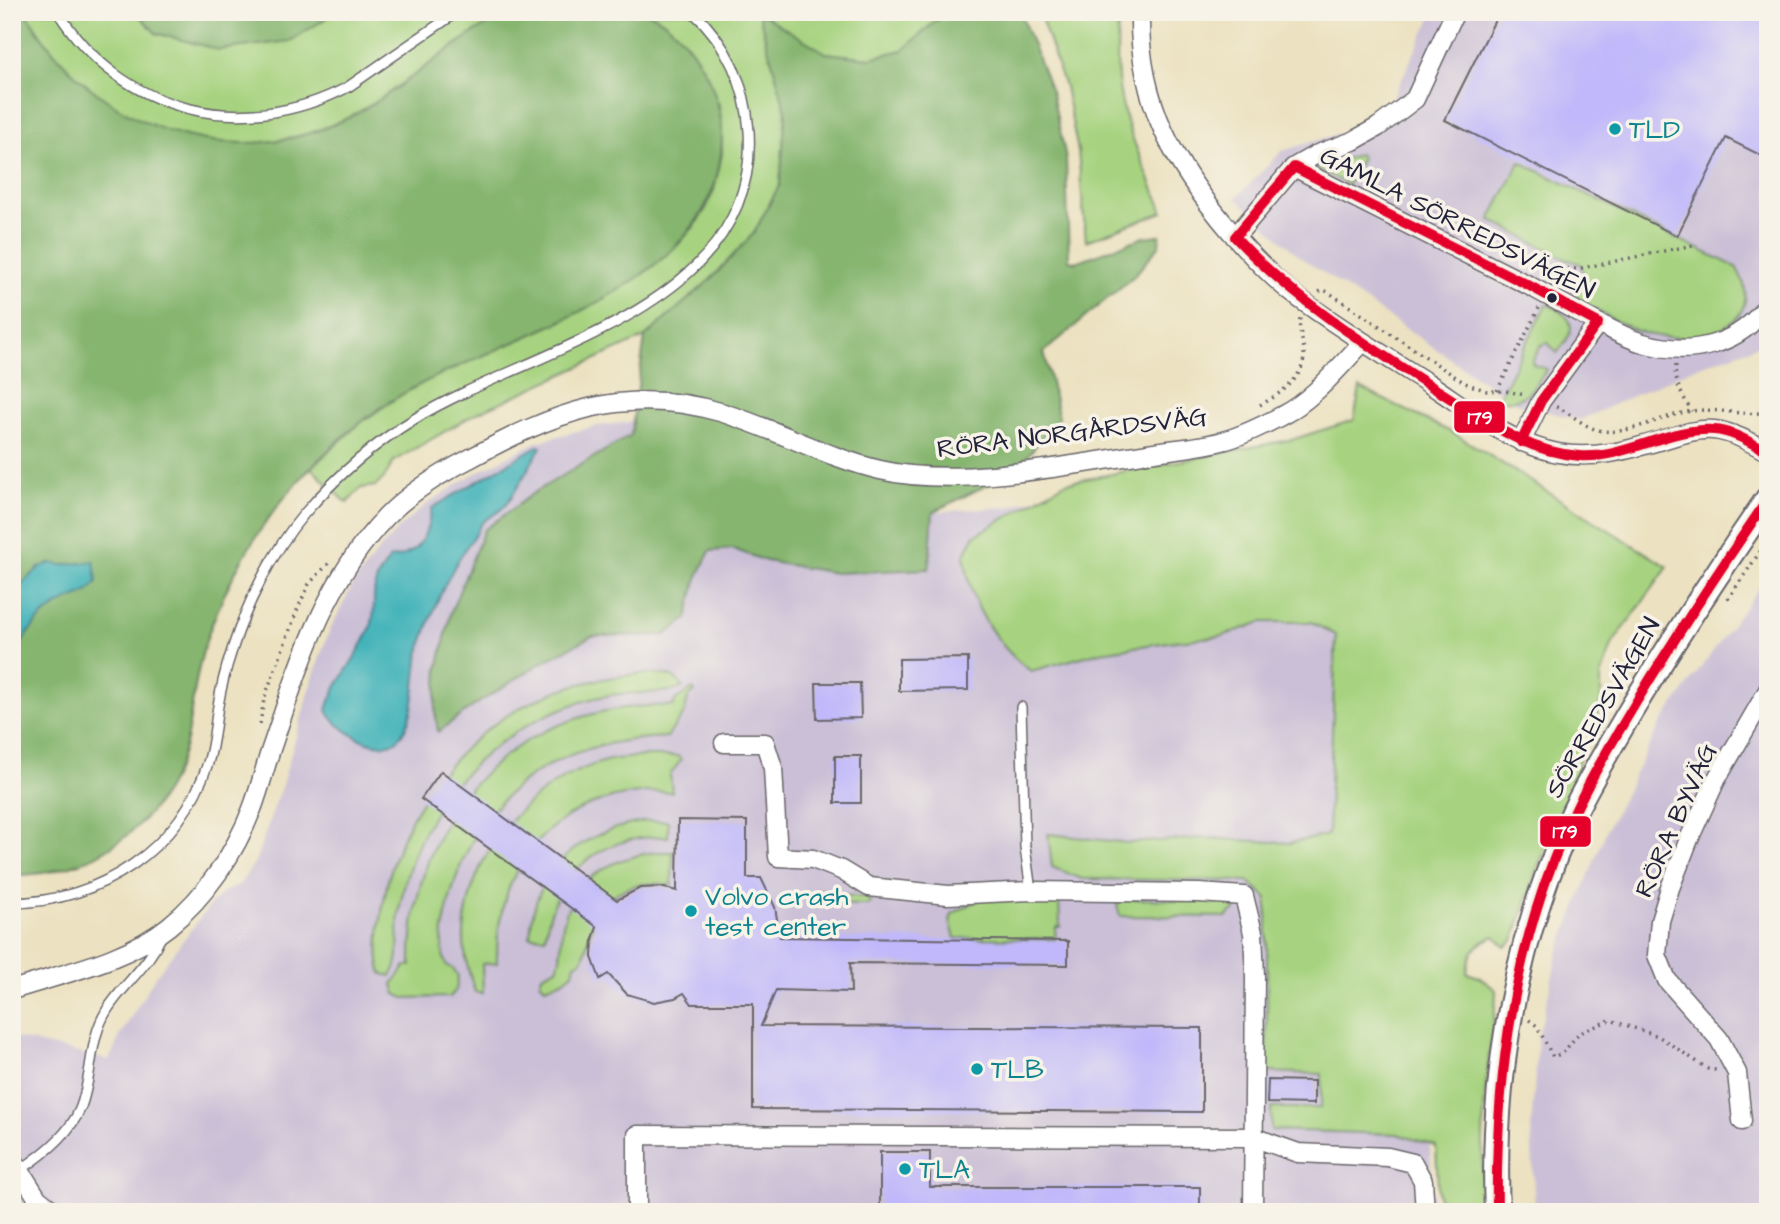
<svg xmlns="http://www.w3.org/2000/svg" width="1780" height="1224" viewBox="0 0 1780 1224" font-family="'Architects Daughter',sans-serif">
<rect width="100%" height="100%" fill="#f7f3e8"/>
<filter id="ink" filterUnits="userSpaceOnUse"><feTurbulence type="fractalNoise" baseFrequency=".0143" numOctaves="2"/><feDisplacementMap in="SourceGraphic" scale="14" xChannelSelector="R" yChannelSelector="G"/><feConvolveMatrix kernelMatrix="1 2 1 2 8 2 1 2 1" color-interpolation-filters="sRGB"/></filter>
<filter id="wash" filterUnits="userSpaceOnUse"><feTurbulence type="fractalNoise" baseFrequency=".00686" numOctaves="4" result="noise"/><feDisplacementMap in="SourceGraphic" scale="28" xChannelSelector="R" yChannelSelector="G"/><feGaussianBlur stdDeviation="1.57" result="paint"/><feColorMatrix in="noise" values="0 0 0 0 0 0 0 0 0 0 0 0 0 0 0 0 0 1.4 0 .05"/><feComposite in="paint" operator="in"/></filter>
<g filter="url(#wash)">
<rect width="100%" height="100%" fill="#ece2c1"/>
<path fill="#cabfd6" d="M 1434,12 L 1768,12 L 1768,342 L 1694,368 L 1580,420 L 1517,404 L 1300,257 L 1236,198 L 1282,151 L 1348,131 L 1391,101 Z
M 641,421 L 916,513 L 1008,507 L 1060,491 L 1275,453 L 1361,424 L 1420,990 L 1434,1212 L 12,1212 L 12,1037 L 109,1060 L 120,1036 L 155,977 L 210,905 L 224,892 L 239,885 L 255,862 L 281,788 L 313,678 L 328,634 L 353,584 L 378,551 L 400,527 L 428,503 L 472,475 L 536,442 L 596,426 Z
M 1768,575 L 1768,1212 L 1535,1212 L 1531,1127 L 1538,1038 L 1558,953 L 1607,829 L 1661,723 Z"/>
<path fill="#a7d380" stroke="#647a5e" stroke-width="2" d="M 26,12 L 136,12 L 156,33 L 290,41 L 336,12 L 508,12 C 475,34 442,55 410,78 C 391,90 372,107 352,116 C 328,127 302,138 276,142 C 178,157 71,100 26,12 Z
M 646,12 L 758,12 L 786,111 L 780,184 L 754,233 L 711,279 L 645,337 L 475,414 L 394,461 L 384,478 L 376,486 L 361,488 L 347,503 L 311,468 L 359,424 L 402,394 L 426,381 L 561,321 L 626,285 L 676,247 L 694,227 L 706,209 L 714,190 L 722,154 L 722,125 L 719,104 Z
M 761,12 L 946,12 L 903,50 L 870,58 L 826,53 L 785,30 Z
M 1039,12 L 1118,12 C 1118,34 1116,56 1118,78 C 1122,125 1146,168 1163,212 L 1086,241 L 1078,151 L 1065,87 Z
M 1359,154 L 1362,158 L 1348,185 L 1317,169 Z
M 1520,162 L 1736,267 C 1772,326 1697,345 1652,335 C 1625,329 1599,311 1574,298 L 1583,273 L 1581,264 L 1566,259 L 1490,220 Z
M 1546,305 C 1555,307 1570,315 1571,327 C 1572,335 1562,346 1557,353 L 1548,343 L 1541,345 L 1532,362 L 1534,365 L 1547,369 C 1533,389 1524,405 1498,399 Z
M 1360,388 L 1455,434 L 1668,567 L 1613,643 L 1601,676 L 1601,701 L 1597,717 L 1583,731 L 1578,771 L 1537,869 L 1513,941 L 1505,947 L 1495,936 C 1475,944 1469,952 1467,973 L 1479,977 L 1496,990 C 1496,1019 1489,1047 1487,1076 C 1482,1121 1482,1166 1483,1212 L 1439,1212 L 1436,1146 L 1397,1134 L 1271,1130 L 1271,1108 L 1321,1108 L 1322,1074 L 1267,1072 L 1267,898 L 1248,881 L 1082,879 L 1052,867 L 1048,834 L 1128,843 L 1203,838 L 1290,843 L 1328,835 L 1336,635 L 1311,622 L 1262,622 L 1222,636 L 1175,641 L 1100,652 L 1031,671 C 1007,655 985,625 974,598 C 969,585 967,569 964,556 L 974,536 L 1065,483 L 1294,439 L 1354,420 Z
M 638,674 C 655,674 673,671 683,687 C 671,695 628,692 610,695 C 533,709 463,759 426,828 C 412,855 403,884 399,914 C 396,934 403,959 391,976 L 382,974 C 374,953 381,916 385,895 C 402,803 471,721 560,690 C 585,681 611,677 638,674 Z
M 693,689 L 695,692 L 688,697 L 685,712 L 667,737 C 559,740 479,788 450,898 C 445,918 437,946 447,966 L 453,968 L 458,976 L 456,990 L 450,997 L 404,998 L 396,994 L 393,984 L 406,966 L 411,966 C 409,810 517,700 674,706 L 675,700 Z
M 643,756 L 678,756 L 681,760 L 670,775 L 672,792 C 565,787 494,856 497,963 L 482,964 L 483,993 L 475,992 C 469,973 463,954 464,933 C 468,853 528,782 606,761 C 618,758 631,758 643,756 Z
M 647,821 L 668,821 L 668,837 C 602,834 555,872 545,937 L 530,936 C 534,867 582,831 647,821 Z
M 657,852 L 673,852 L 672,885 C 641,880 611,887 595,917 C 589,931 588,947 582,960 L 575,964 L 573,973 L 563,981 L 545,987 L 540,982 L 542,975 L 557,968 C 563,955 560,940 563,925 C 573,877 613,858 657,852 Z
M 816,890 C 831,889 849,898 867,897 L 871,903 L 867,905 L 820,904 L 814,897 Z
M 982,898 L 1059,899 L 1060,927 L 1056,927 L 1055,939 L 955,938 L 950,921 L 952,914 Z
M 1121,899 L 1223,900 L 1235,907 L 1235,910 L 1226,917 L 1120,916 L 1117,905 Z"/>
<path fill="#85b56e" stroke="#546c54" stroke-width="2" d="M 12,12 L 26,12 C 92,128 234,180 355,114 C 407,86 450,43 502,16 C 505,14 508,13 511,12 C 520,11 531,12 540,12 C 567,12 593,12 619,12 C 628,12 640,10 648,13 C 671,21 692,48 703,68 C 722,101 726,135 718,172 C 693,288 519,334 425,382 C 393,398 363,419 336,443 C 282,492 241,550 214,619 C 204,643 198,668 194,694 C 190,714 189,733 183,752 C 161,826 89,877 12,875 Z
M 136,12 L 336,12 L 290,41 L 219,50 L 156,33 Z
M 758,12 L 826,53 L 870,58 L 903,50 L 946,12 L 1020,12 L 1052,94 L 1066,158 L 1069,260 L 1076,262 L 1144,237 L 1160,235 L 1159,246 L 1135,275 L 1044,352 L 1059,418 L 1015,471 L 933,512 L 929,569 L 835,573 L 766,561 L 733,549 L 710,551 L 697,578 L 687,619 L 665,635 L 592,636 L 541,663 L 475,705 L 438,732 L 435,711 L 438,669 L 451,612 L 484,530 L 535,492 L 631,435 L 645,337 L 711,279 L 754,233 L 780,184 L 786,111 Z"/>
<path fill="#43b3b9" stroke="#326a7a" stroke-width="2" d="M 537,446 L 541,447 C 530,465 520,485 508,502 C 500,514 492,514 483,522 C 479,525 478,531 475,535 C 450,568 431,612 420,651 C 413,678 418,718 398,739 C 381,757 333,728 327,710 C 336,678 360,656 371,626 C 376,612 372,596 376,582 C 378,574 385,566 390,558 C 422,555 426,535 432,508 Z
M 94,561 L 97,581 C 88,596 80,594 66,601 C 37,615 15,643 12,675 L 12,593 L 40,567 L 51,563 L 62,565 Z"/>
<g id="blocks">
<path fill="#c0b8fa" d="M 1499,12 L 1768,12 L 1768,159 L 1726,138 L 1677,236 L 1445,120 Z
M 968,658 L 968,690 L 899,691 L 899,659 Z
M 816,683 L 860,683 L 861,718 L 817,719 Z
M 835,756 L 861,756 L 861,803 L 835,803 Z
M 441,771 L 617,900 L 640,888 L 660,887 L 677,891 L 678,820 L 747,821 L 747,878 L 761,878 L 775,907 L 780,937 L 1068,941 L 1068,965 L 850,963 L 851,992 L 776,990 L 761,1026 L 1202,1028 L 1202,1112 L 753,1109 L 753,1004 L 692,1004 L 684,993 L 675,998 L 654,1002 L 627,994 L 608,974 L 600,979 L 592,957 L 593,939 L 597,927 L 421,799 Z
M 1268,1080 L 1314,1081 L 1314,1104 L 1267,1103 Z
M 880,1152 L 930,1152 L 930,1187 L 1200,1187 L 1200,1212 L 880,1212 Z"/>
</g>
</g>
<g filter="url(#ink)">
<use href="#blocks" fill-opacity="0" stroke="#69656a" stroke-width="2"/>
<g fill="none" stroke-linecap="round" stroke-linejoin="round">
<g stroke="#69656a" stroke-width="12">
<path id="lane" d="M 58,12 C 122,114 243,142 348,87 L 457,12
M 1021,707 L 1025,847 L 1031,891
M 12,903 C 101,901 180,849 208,763 C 214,744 215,725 218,706 C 221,687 226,668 232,650 C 247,603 272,552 304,514 C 336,477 373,444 416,418 C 531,348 760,308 749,131 C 746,86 727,43 693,12
M 20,1170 C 43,1155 69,1135 80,1109 C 93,1078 88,1040 107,1010 C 124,983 147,968 161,937"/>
</g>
<g stroke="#69656a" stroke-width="21">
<path id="street" d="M 1140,12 C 1138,103 1175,166 1231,232 C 1252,256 1274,280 1300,299 C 1341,329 1385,356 1428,383 C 1468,409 1510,444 1558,453 C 1593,460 1629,450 1662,440 C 1679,435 1697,428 1714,430 C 1733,432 1752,443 1768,452
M 1294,167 L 1315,155 L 1353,141 L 1378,127 L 1415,99 L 1455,12
M 1235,237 L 1294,167 L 1528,285 L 1598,323 L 1541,401 L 1521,442
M 1598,323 C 1613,330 1628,339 1643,343 C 1691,357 1739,346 1768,304
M 724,743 L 765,743 L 773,768 L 778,857 L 813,859 L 841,870 L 869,887 L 948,895 L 1031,891 L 1199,893 L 1244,896 L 1253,933 L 1255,976 L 1253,1212
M 12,990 C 64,973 126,961 169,926 C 206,896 235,853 252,809 C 259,791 264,771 270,752 C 298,670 324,581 386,517 C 409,493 440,474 469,459 C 553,413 624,384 720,412 C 774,428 825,457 880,470 C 957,488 1064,466 1142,454 C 1169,449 1200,448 1226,440 C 1244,435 1264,425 1281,416 C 1313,400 1338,368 1363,342
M 1742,1121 L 1737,1073 L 1719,1039 L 1667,980 L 1657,955 L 1660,921 L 1670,888 L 1689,839 L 1716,780 L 1768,690
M 12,1158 L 38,1199 L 55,1212
M 637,1212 L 637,1135 L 1253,1137 L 1298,1153 L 1388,1157 L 1413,1163 L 1423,1181 L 1425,1212"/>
</g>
<g stroke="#69656a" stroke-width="28">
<path id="secondary" d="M 1497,1212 C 1491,1074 1516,935 1575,810 C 1591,778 1609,748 1627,717 C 1671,643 1719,570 1768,499"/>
</g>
<path stroke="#69656a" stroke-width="3.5" stroke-dasharray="2 5" stroke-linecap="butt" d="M 1554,280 L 1559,268 L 1577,269 L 1693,245
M 1319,292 L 1323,290 L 1328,292 L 1465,383 L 1487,391 L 1506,391 L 1525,395
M 1676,365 C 1673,381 1683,397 1692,411
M 1497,391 L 1539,308
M 1260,405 C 1280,394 1306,378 1304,351 C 1303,340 1298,329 1300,318
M 1556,407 C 1572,413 1585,429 1603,431 C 1631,435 1665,414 1693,411 C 1716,407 1748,418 1768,411
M 1728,599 L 1768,540
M 260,724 L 264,699 L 298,608 L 309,584 L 329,563
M 1529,1020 L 1537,1026 L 1553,1057 L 1563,1053 L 1578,1034 L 1610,1020 L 1658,1036 L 1708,1069 L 1716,1070"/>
<use href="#lane" stroke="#fff" stroke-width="9"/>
<use href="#street" stroke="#fff" stroke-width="18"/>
<use href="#secondary" stroke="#fff" stroke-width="24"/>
<g stroke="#f7f3e8" stroke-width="16">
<path id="bus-1" d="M 1235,237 C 1294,300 1365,344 1437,390 C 1483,418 1523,452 1580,456 C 1626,459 1668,427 1714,430 C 1733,431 1751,443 1768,452
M 1235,237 L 1294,167 L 1528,285 L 1598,323 L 1541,401 L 1521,442
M 1497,1212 C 1495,1090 1510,972 1554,859 C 1575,804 1605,754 1635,704 C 1677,634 1722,566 1768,499"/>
</g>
<use href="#bus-1" stroke="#e4002b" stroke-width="10"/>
</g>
</g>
<g fill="#0f9aa8" stroke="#f7f3e8" stroke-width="2.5">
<circle cx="1615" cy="129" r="7"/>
<circle cx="691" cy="911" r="7"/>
<circle cx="977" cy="1069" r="7"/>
<circle cx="905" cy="1169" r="7"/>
</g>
<circle fill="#22223b" stroke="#f7f3e8" stroke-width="2.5" cx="1552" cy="298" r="6"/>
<g text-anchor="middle" stroke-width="7" stroke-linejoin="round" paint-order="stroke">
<g font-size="26" fill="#0d838f" stroke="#f7f3e8" text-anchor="start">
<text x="1629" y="138">TLD</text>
<text x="705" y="905">Volvo crash<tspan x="705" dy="30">test center</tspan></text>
<text x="991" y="1078">TLB</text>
<text x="919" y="1178">TLA</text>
</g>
<g font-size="26" fill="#22223b" stroke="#f7f3e8">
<text transform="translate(1458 222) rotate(27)" y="9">GAMLA SÖRREDSVÄGEN</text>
<text transform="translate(1072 432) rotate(-7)" y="9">RÖRA NORGÅRDSVÄG</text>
<text transform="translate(1602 707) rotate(-60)" y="9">SÖRREDSVÄGEN</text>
<text transform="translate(1675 820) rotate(-66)" y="9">RÖRA BYVÄG</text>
</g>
</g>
<g stroke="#f7f3e8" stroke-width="2.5">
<rect x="1453" y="400" width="53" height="34" rx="7" fill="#e4002b"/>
<rect x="1539" y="815" width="53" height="33" rx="7" fill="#e4002b"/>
</g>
<g font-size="19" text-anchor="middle" font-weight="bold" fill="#fff">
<text x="1480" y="424">179</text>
<text x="1565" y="838">179</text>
</g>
<rect width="1780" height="1224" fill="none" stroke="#f7f3e8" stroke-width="42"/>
</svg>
